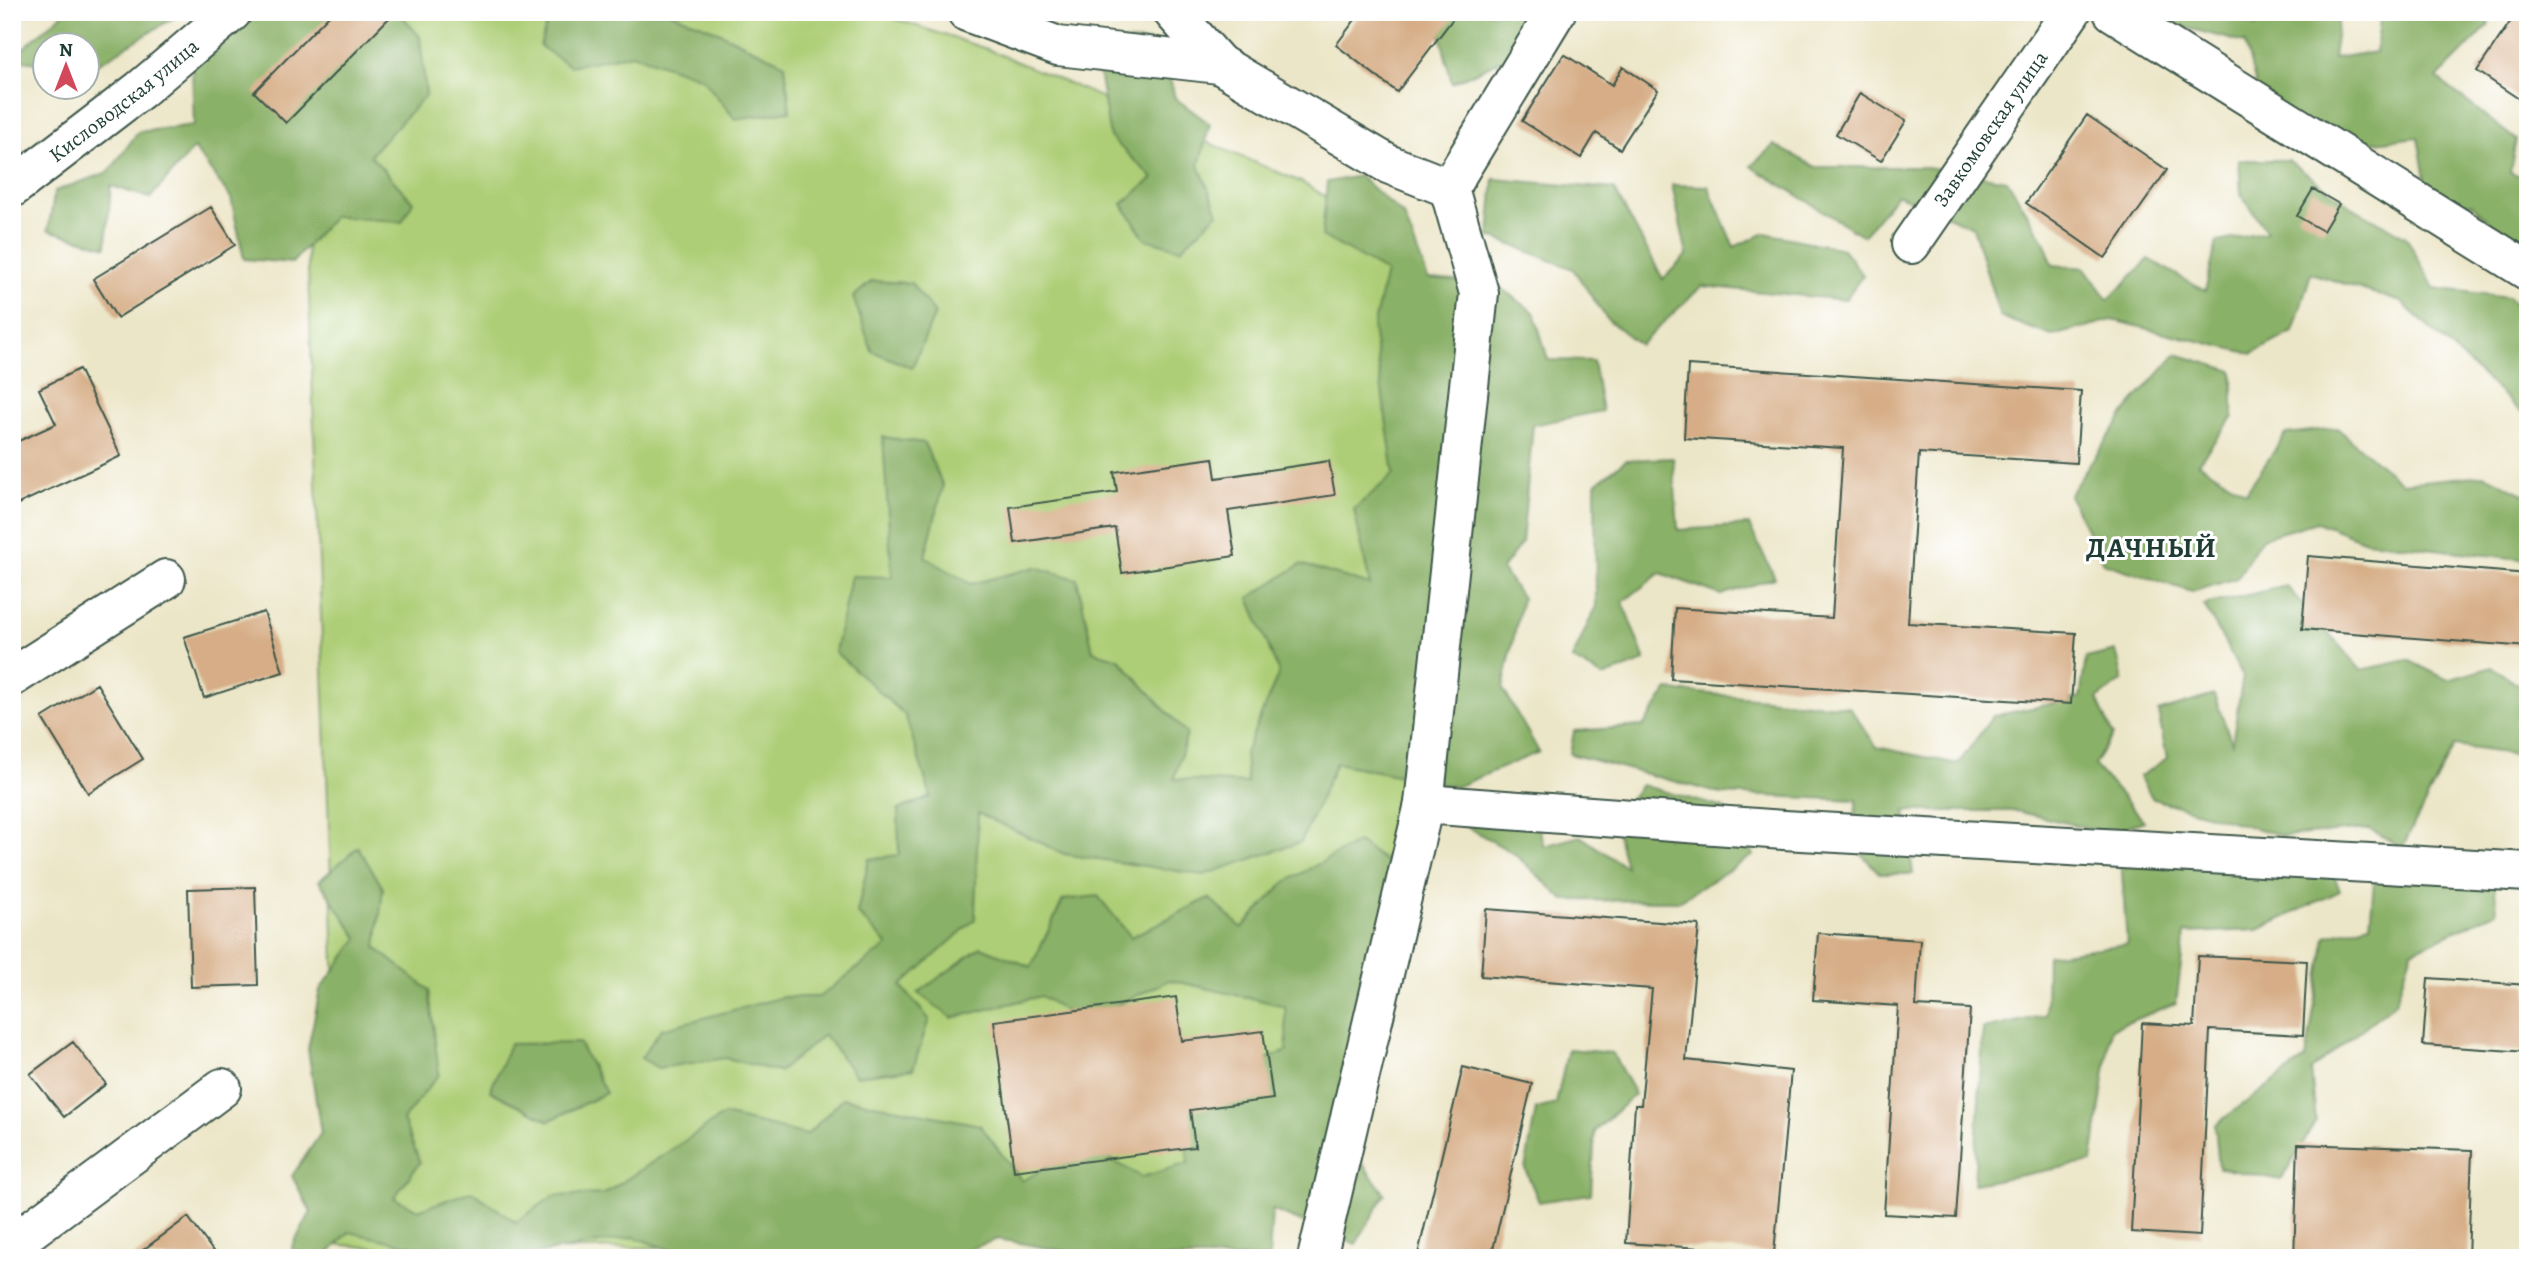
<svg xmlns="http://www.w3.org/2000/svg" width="2540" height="1270" viewBox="0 0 2540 1270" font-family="Alegreya,serif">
<rect width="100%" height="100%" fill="#fff"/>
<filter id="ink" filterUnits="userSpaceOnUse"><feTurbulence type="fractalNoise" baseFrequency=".0143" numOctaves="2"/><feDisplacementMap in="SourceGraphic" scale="14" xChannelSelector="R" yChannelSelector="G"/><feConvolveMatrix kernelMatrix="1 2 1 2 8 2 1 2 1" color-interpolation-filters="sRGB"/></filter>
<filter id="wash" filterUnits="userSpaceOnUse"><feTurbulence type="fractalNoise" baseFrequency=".00686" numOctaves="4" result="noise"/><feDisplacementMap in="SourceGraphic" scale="28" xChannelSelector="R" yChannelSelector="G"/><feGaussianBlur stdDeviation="1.57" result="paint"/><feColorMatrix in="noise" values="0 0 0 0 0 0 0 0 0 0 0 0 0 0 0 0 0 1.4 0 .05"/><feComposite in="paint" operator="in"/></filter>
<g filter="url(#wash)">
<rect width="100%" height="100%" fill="#ece6c8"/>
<path fill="#adce76" stroke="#668655" stroke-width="2" d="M 332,12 L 874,12 L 987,49 L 1301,182 L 1402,242 L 1410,763 L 1313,1173 L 706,1246 L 434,1253 L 321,1243 L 340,1123 L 306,215 Z"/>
<path fill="#8ab167" stroke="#54774e" stroke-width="2" d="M 65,12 L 183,12 L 88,70 L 88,46 L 46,46 L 45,65 L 12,58 Z
M 257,12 L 399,12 L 420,37 L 426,95 L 370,155 L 413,202 L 402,222 L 334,216 L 292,263 L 244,259 L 231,198 L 194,148 L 150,198 L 111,186 L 106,247 L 48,230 L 55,191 L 109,172 L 138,132 L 194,125 L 192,69 Z
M 550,12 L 669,12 L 712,29 L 785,64 L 790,111 L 735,119 L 702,78 L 632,54 L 570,66 L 540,46 Z
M 1439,12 L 1535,12 L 1515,54 L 1452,83 L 1436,17 Z
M 2141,12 L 2229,12 L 2255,27 L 2266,12 L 2339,12 L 2333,58 L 2376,52 L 2381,12 L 2485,12 L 2489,25 L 2437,78 L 2516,140 L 2510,172 L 2528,179 L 2528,253 L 2523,256 L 2472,204 L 2429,203 L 2418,137 L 2366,143 L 2265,119 L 2245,43 L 2146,17 Z
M 1122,41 L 1161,42 L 1175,98 L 1210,124 L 1199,165 L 1218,213 L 1181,249 L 1145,239 L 1122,204 L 1153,178 L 1110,137 L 1099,72 Z
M 1774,145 L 1816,167 L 1926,167 L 2007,180 L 2044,241 L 2053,265 L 2085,268 L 2108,300 L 2149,259 L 2205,291 L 2217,242 L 2267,232 L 2241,194 L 2239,160 L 2288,160 L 2352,207 L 2406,237 L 2434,288 L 2508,297 L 2528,316 L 2528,418 L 2401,302 L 2311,273 L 2293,332 L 2252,354 L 2112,320 L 2052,336 L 2000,317 L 1973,227 L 1897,194 L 1863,236 L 1751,166 Z
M 1359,176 L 1404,216 L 1428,279 L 1495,284 L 1534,312 L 1548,360 L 1593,361 L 1602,411 L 1533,425 L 1522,542 L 1502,569 L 1522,598 L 1503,689 L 1539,752 L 1456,787 L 1336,763 L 1301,842 L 1204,875 L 1064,854 L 978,813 L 975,919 L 901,986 L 929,1019 L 913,1069 L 856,1076 L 824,1035 L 779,1072 L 726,1058 L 658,1068 L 641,1058 L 661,1029 L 783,997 L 819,997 L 888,945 L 857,913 L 869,859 L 899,855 L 898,810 L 931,797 L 905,715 L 835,652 L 851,576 L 892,577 L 883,437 L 924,443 L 943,486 L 925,557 L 971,584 L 1036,567 L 1077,579 L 1093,651 L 1119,659 L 1187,734 L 1174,779 L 1247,783 L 1245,753 L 1279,673 L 1249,598 L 1301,564 L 1370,585 L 1354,509 L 1394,474 L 1373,328 L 1386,272 L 1322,236 L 1327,182 Z
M 1494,179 L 1614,189 L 1663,279 L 1687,255 L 1672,185 L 1708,186 L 1734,247 L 1765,233 L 1843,249 L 1863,275 L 1845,300 L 1702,286 L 1640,345 L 1607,319 L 1573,269 L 1489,236 Z
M 872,281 L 911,283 L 935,314 L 912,368 L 872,351 L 853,297 Z
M 2176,354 L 2233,371 L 2233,417 L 2198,463 L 2246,492 L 2286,434 L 2337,428 L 2402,483 L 2485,475 L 2528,496 L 2528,560 L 2366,541 L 2317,522 L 2262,538 L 2237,578 L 2192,592 L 2103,563 L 2069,495 L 2129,407 Z
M 1673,458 L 1678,530 L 1749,525 L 1775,578 L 1721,595 L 1660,573 L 1623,602 L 1645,661 L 1603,677 L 1572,659 L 1596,606 L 1595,484 L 1626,460 Z
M 2286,586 L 2361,670 L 2408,660 L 2448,680 L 2492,667 L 2528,691 L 2528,756 L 2454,746 L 2402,848 L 2370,829 L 2283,836 L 2153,799 L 2139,777 L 2167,758 L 2158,712 L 2214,695 L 2232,743 L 2243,676 L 2204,605 Z
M 2116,651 L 2123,680 L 2097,699 L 2113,735 L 2094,765 L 2144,821 L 2109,833 L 2016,811 L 1905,811 L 1913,874 L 1880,874 L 1851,842 L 1857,800 L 1722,794 L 1570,754 L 1574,731 L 1643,726 L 1668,690 L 1849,707 L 1877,747 L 1958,764 L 1993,716 L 2080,698 L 2086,658 Z
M 1641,785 L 1724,808 L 1754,855 L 1678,901 L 1564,900 L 1516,855 L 1455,820 L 1529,793 L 1544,846 L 1580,836 L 1626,867 L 1614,820 Z
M 1358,842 L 1421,886 L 1341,1135 L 1385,1194 L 1356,1244 L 1272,1210 L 1269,1258 L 1101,1258 L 998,1239 L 944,1258 L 692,1258 L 634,1237 L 512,1258 L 467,1258 L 349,1232 L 325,1258 L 294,1258 L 292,1247 L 311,1212 L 292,1176 L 321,1133 L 308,1049 L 320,990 L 358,938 L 319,881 L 358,847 L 383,888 L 376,948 L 429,990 L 439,1074 L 403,1120 L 420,1162 L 394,1198 L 418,1210 L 472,1191 L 516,1222 L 553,1196 L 604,1194 L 724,1115 L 807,1135 L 843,1098 L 980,1125 L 1022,1181 L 1085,1145 L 1142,1177 L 1188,1163 L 1186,1090 L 1287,1051 L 1285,1006 L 1170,980 L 1082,1021 L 1041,996 L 952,1018 L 918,993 L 981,947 L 1031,967 L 1063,900 L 1098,896 L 1131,937 L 1209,898 L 1242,928 L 1284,883 Z
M 2121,858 L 2331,867 L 2340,891 L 2258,930 L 2185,933 L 2176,1003 L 2111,1029 L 2092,1162 L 1974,1184 L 1983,1029 L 2046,1015 L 2047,955 L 2127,944 Z
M 2375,872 L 2494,878 L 2497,912 L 2412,951 L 2395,1003 L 2311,1070 L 2316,1121 L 2281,1180 L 2219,1168 L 2215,1125 L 2306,1058 L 2326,936 L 2370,924 Z
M 579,1043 L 606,1093 L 549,1121 L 490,1091 L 510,1044 Z
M 1568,1049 L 1612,1053 L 1635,1094 L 1595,1131 L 1591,1194 L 1539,1202 L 1525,1169 L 1536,1109 L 1556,1104 Z"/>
<g id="blocks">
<path fill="#d6ad86" d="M 332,12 L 395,12 L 286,123 L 254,92 Z
M 1361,12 L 1458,12 L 1397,92 L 1336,45 Z
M 2517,12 L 2528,12 L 2528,105 L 2477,71 Z
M 1564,54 L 1612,85 L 1623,67 L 1658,90 L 1620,149 L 1596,133 L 1581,158 L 1522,121 Z
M 1860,93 L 1906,121 L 1881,161 L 1836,134 Z
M 2087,115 L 2167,170 L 2105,258 L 2026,203 Z
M 2313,189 L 2339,204 L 2323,231 L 2297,216 Z
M 211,207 L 235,245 L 117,318 L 93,279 Z
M 1688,365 L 2081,391 L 2076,463 L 1919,453 L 1908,623 L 2076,633 L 2071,704 L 1671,679 L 1675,608 L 1832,618 L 1843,448 L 1684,438 Z
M 79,369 L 121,456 L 12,507 L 12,444 L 56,424 L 39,389 Z
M 1213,458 L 1216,478 L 1329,461 L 1335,495 L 1228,511 L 1235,556 L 1122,573 L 1115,528 L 1015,543 L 1010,507 L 1117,492 L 1114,472 Z
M 2308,556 L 2528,574 L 2528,647 L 2302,629 Z
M 264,612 L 283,672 L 204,698 L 184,637 Z
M 97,684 L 143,759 L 88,793 L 42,718 Z
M 255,887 L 258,985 L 191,987 L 188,889 Z
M 1486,909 L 1699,925 L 1686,1060 L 1791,1071 L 1774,1253 L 1626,1243 L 1635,1105 L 1641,1105 L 1652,989 L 1481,976 Z
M 1818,933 L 1920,940 L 1916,1006 L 1970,1009 L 1956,1218 L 1884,1214 L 1898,1006 L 1813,1000 Z
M 2198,956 L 2307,961 L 2303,1035 L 2210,1030 L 2200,1236 L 2131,1232 L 2142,1023 L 2194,1026 Z
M 2428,978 L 2528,985 L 2528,1052 L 2423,1045 Z
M 1176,997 L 1182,1041 L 1263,1031 L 1273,1099 L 1190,1110 L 1195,1147 L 1014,1171 L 994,1021 Z
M 73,1042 L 106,1084 L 64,1117 L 30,1074 Z
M 1463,1067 L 1532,1084 L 1491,1258 L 1417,1258 Z
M 2298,1144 L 2472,1150 L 2468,1258 L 2294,1258 Z
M 188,1217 L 218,1258 L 132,1258 Z"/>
</g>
</g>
<g filter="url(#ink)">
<use href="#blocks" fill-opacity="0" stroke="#3e564a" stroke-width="2"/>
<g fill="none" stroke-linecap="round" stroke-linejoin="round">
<g stroke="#3e564a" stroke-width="42">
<g id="minor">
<path d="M 967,12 L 1058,46 L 1219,64 L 1388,164 L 1449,188"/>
<path d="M 1173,12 L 1219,64"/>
<path d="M 2113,12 L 2528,271"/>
<path id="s1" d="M 12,188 L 140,90 L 232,12"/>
<path d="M 1449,188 L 1556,12"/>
<path id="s2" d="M 1911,244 L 2071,12"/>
<path d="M 12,677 L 166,579"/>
<path d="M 1424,804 L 1784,830 L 2528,872"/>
<path d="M 12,1244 L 222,1088"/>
<path d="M 1317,1258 L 1424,804 L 1479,293 L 1449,188"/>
</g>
</g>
<use href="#minor" stroke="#fff" stroke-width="38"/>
</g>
</g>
<g text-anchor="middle" stroke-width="6" stroke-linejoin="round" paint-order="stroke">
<g font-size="21" fill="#1f3d34" stroke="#fff">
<text dy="7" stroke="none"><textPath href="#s1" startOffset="142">Кисловодская улица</textPath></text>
<text dy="7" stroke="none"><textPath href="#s2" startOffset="140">Завкомовская улица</textPath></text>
</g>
<g font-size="28" font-weight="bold" letter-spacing="2" fill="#1f3d34" stroke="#fff">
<text x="2152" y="557">ДАЧНЫЙ</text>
</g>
</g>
<rect width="2540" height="1270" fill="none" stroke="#fff" stroke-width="42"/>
<g transform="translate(66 66)"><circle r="33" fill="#ffffff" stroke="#a5b1ae" stroke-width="2"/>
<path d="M0-5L12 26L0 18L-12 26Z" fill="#d1495b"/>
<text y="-10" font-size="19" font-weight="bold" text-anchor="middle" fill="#1f3d34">N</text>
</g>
</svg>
